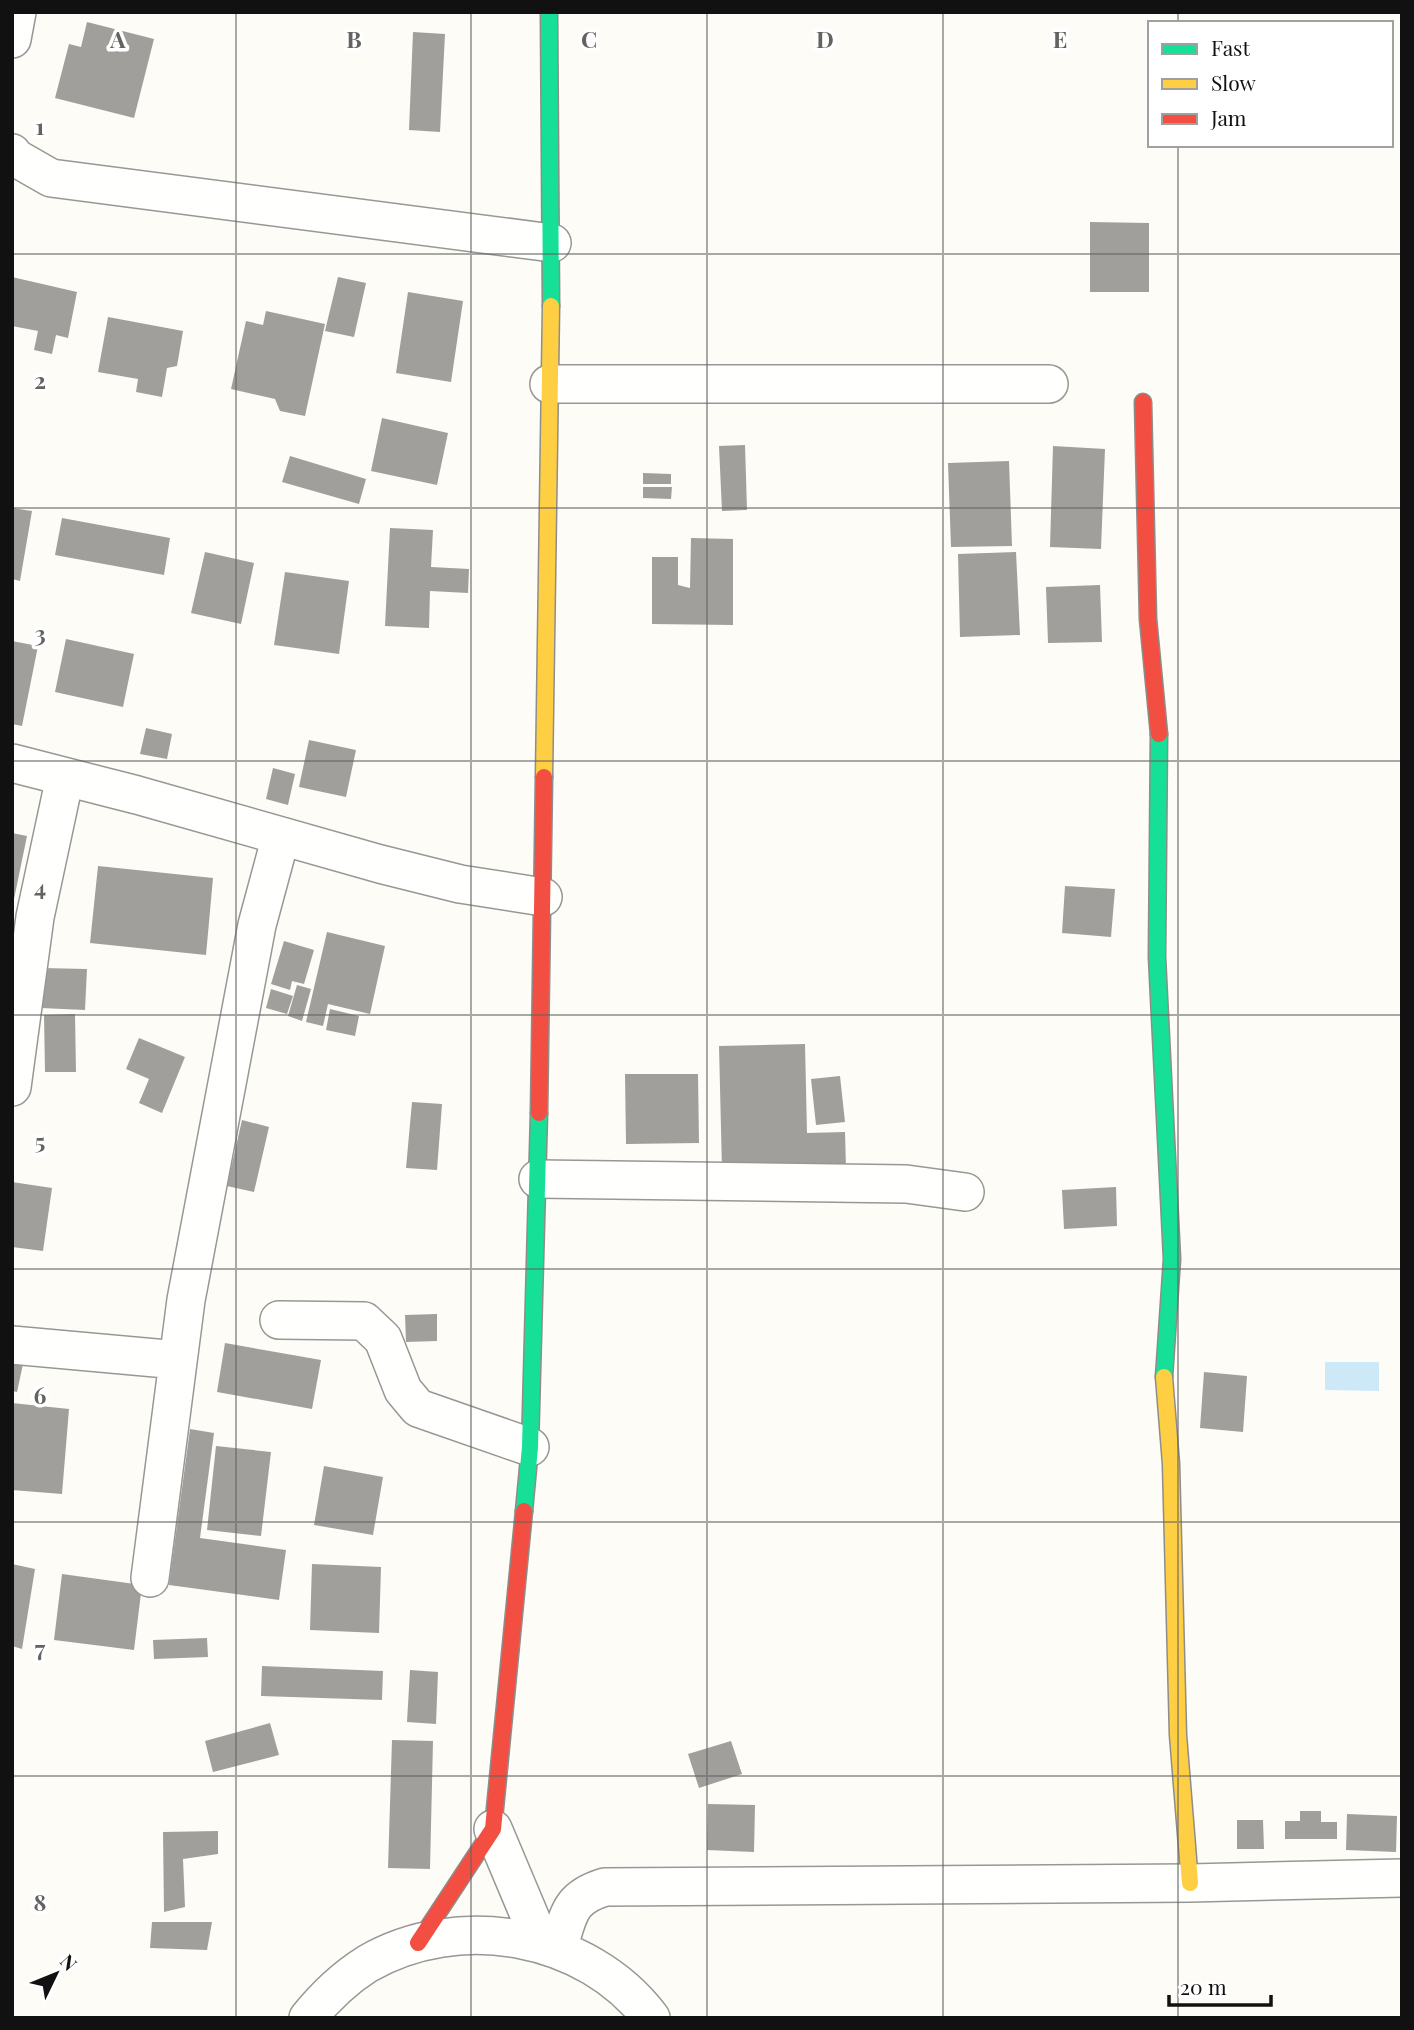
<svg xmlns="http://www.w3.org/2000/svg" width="1414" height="2030" viewBox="0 0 1414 2030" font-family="'Playfair Display',serif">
<rect width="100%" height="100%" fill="#fdfcf7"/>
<path fill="#cde8f7" d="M 1325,1362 L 1379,1362 L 1379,1391 L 1325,1390 Z"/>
<path fill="#a19f9c" d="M 87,22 L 154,39 L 134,118 L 55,98 L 69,44 L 81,47 Z
M 413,32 L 445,34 L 440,132 L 409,130 Z
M 1090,222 L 1149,223 L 1149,292 L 1090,292 Z
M 12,277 L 77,292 L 68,338 L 56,335 L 52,354 L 34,350 L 38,331 L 12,326 Z
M 338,277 L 366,283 L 354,337 L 325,331 Z
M 408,292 L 463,301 L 451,382 L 396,373 Z
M 266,311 L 325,324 L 305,416 L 280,411 L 275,399 L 231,389 L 246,321 L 263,325 Z
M 108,317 L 183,331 L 177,366 L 167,368 L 162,397 L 136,392 L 138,379 L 98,372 Z
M 382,418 L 448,433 L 437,485 L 371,471 Z
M 745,445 L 747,510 L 722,511 L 719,446 Z
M 1053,446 L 1105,449 L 1101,549 L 1050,547 Z
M 290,456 L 366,479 L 359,504 L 282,482 Z
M 1009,461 L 1012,546 L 951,547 L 948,463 Z
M 643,473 L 671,474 L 671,484 L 643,484 Z
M 643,487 L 672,487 L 671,499 L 643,498 Z
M 12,508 L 32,511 L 20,581 L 12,579 Z
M 62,518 L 170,538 L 164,575 L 55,555 Z
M 390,528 L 433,530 L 431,567 L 469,569 L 468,593 L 430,591 L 429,628 L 385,626 Z
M 691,538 L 733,539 L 733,625 L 652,624 L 652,557 L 678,557 L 678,585 L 690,588 Z
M 205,552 L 254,563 L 241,624 L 191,613 Z
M 1016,552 L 1020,635 L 960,637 L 958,554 Z
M 285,572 L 349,581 L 339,654 L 274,645 Z
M 1100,585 L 1102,642 L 1048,643 L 1046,587 Z
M 66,639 L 134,654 L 123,707 L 55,692 Z
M 12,641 L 38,646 L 22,726 L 12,724 Z
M 146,728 L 172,734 L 167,759 L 140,754 Z
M 309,740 L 356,750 L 346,797 L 299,787 Z
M 273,768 L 295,774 L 288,805 L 266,799 Z
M 12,833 L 27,836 L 13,904 L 12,904 Z
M 98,866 L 213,878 L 206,955 L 90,943 Z
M 1065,886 L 1115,889 L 1111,937 L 1062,933 Z
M 327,932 L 385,946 L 370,1014 L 328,1004 L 323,1026 L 306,1022 Z
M 284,941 L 314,950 L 304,984 L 292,981 L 290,990 L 271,984 Z
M 42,968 L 87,969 L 85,1010 L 41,1008 Z
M 297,985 L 311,989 L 302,1021 L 288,1016 Z
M 271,989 L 293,996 L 287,1014 L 266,1008 Z
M 330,1009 L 359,1016 L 355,1036 L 326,1030 Z
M 75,1014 L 76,1072 L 45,1072 L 44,1015 Z
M 139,1038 L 185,1057 L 162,1113 L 139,1103 L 149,1079 L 126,1069 Z
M 805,1044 L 807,1133 L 845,1132 L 846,1168 L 722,1170 L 719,1046 Z
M 625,1074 L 698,1074 L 699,1143 L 626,1144 Z
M 840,1076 L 845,1122 L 816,1125 L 811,1079 Z
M 412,1102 L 442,1104 L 437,1170 L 406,1168 Z
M 242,1120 L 269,1127 L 254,1192 L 227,1186 Z
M 12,1182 L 52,1188 L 43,1251 L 12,1247 Z
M 1116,1187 L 1117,1226 L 1064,1229 L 1062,1190 Z
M 437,1314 L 437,1341 L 406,1342 L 405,1315 Z
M 225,1343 L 321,1360 L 312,1409 L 217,1392 Z
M 12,1362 L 23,1364 L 17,1392 L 12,1391 Z
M 1204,1372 L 1247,1376 L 1243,1432 L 1200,1428 Z
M 12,1403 L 69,1409 L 62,1494 L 12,1490 Z
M 190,1429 L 214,1433 L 200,1538 L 286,1550 L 279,1600 L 169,1585 Z
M 216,1446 L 271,1452 L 261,1536 L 207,1530 Z
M 324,1466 L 383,1477 L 373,1535 L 314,1525 Z
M 12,1564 L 35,1569 L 22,1649 L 12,1646 Z
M 312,1564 L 381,1567 L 379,1633 L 310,1630 Z
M 62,1574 L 142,1585 L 134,1650 L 54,1640 Z
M 207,1638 L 208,1657 L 154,1659 L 153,1640 Z
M 262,1666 L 383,1671 L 382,1700 L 261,1696 Z
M 410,1670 L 438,1672 L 436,1724 L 407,1722 Z
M 270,1723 L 279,1755 L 213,1772 L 205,1741 Z
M 392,1740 L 433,1741 L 430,1869 L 388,1868 Z
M 731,1741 L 742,1774 L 699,1788 L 688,1754 Z
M 708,1804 L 755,1805 L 754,1852 L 707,1850 Z
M 1300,1811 L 1321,1811 L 1321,1822 L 1337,1822 L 1337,1839 L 1285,1839 L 1285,1821 L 1300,1821 Z
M 1347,1814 L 1397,1816 L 1396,1852 L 1346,1850 Z
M 1237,1820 L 1263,1820 L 1264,1849 L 1237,1849 Z
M 218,1831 L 218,1854 L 183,1859 L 185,1907 L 164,1912 L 163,1832 Z
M 152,1922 L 212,1922 L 207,1950 L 150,1948 Z"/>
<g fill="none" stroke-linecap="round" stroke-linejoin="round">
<g stroke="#979795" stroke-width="40">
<path id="street" d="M 12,39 L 17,12
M 12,153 L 16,158 L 51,178 L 552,243
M 549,384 L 1049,384
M 12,763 L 137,795 L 380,864 L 460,884 L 543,897
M 12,1087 L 35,917 L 65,777
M 538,1179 L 906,1184 L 965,1192
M 279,1320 L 364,1321 L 383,1339 L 403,1390 L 418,1408 L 530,1447
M 12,1345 L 178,1360
M 150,1578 L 186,1300 L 257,925 L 281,836
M 493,1829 L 541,1943
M 558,1949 C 569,1915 568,1898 605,1887 L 1190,1883 L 1402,1878
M 308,2018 C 324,1998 345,1978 367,1964 C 458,1911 587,1933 651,2018"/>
</g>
<g stroke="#8e8d8b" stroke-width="19">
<path id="fast" d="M 549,12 L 551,306
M 1159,734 L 1157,957 L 1172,1259 L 1164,1377
M 524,1511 L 530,1447 L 539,1113"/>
</g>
<g stroke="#8e8d8b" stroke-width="19">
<path id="slow" d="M 544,777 L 551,306
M 1164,1377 L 1171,1464 L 1178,1735 L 1190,1883"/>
</g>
<g stroke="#8e8d8b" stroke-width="19">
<path id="jam" d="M 1143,402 L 1148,619 L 1159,734
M 539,1113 L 544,777
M 418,1943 L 493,1829 L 524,1511"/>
</g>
<use href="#street" stroke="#fffffe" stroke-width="37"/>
<use href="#fast" stroke="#16e098" stroke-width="16"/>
<use href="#slow" stroke="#ffcf43" stroke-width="16"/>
<use href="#jam" stroke="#f24e42" stroke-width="16"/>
</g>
<path fill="none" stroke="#646362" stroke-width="2" stroke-opacity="0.55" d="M 236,12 L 236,2018M 471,12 L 471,2018M 707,12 L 707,2018M 943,12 L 943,2018M 1178,12 L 1178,23M 1178,145 L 1178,2018M 12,254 L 1402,254M 12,508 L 1402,508M 12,761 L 1402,761M 12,1015 L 1402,1015M 12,1269 L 1402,1269M 12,1522 L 1402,1522M 12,1776 L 1402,1776"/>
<g font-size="23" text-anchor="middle" font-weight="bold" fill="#646362" stroke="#fff" stroke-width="7" stroke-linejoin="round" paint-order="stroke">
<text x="118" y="48">A</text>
<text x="354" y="48">B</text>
<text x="589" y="48">C</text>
<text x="825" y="48">D</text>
<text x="1060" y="48">E</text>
<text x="40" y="135">1</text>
<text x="40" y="389">2</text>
<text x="40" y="642">3</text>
<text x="40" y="896">4</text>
<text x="40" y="1150">5</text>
<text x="40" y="1404">6</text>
<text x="40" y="1657">7</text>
<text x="40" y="1911">8</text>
</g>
<rect width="1414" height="2030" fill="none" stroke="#111111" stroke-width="28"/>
<rect x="1148" y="21" width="245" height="126" fill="#ffffff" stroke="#a0a0a0" stroke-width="2"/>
<rect x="1162" y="44" width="35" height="10" fill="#16e098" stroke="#a0a0a0" stroke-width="2"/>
<text x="1211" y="56" font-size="21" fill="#111111">Fast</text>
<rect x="1162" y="79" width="35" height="10" fill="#ffcf43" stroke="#a0a0a0" stroke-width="2"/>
<text x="1211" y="91" font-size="21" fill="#111111">Slow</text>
<rect x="1162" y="114" width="35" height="10" fill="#f24e42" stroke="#a0a0a0" stroke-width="2"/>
<text x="1211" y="126" font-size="21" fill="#111111">Jam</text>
<g transform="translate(56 1974) rotate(47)" stroke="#ffffff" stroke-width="5" paint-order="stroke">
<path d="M0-5L12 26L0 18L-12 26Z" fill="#111111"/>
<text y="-10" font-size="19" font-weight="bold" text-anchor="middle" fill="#111111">N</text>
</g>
<path d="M1169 1995v10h102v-10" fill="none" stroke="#111111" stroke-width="3.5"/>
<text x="1180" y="1995" font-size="21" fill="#111111" stroke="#ffffff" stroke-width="5" paint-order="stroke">20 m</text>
</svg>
